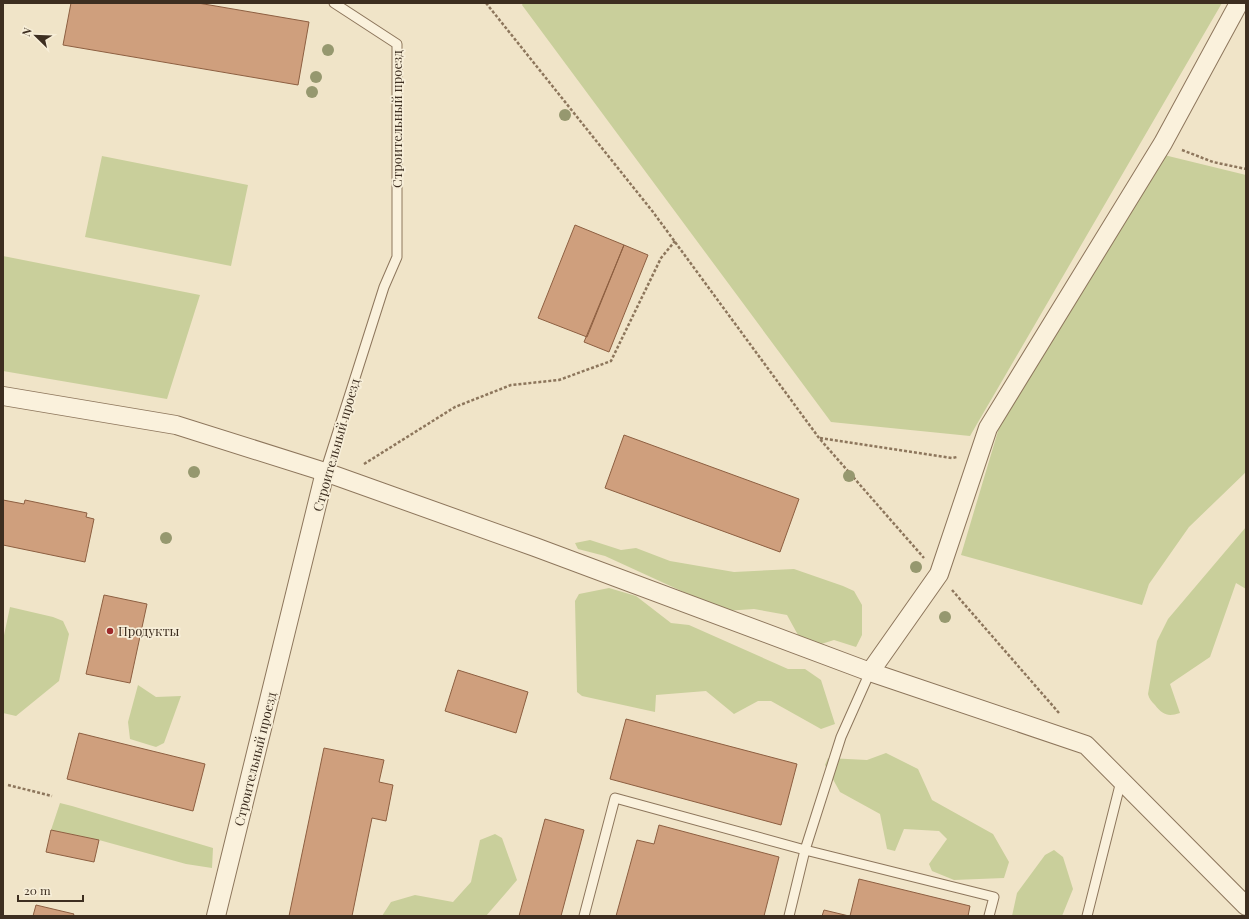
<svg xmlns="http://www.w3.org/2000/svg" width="1249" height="919" viewBox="0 0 1249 919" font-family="'Playfair Display',serif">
<rect width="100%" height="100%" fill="#f0e4c8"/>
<path fill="#c9cf9b" d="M 523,3 L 1222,3 L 970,436 L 831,422 L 522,5 Z
M 1160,154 L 1246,175 L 1246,472 L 1189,527 L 1149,584 L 1142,605 L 961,555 L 1001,421 Z
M 102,156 L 248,185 L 231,266 L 85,237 Z
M 3,256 L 200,295 L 167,399 L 3,371 Z
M 1246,527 L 1246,589 L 1236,583 L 1210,657 L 1170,684 L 1180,713 C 1168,717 1163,715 1155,705 C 1152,702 1149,699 1148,694 L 1157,641 L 1168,619 Z
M 590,540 L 621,550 L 636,548 L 670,561 L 734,572 L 794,569 L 843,586 L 854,591 L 862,605 L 862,635 L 856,647 L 834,640 L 818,645 L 798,635 L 787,615 L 754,609 L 725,611 L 605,556 L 578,549 L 575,543 Z
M 609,588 L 636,596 L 671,623 L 689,625 L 788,669 L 805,669 L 821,680 L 835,724 L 821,729 L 771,701 L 758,701 L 734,714 L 706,691 L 656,695 L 655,712 L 582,696 L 577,692 L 575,601 L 579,594 Z
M 10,607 L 53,617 L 63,621 L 69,634 L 59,681 L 16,716 L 3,713 L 3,640 Z
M 138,685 L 156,697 L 181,696 L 164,743 L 156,747 L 130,739 L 128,722 Z
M 886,753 L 918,769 L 932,800 L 993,834 L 1009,862 L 1004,878 L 954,880 L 932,871 L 929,864 L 947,839 L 939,831 L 904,829 L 895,851 L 887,849 L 880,814 L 840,792 L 825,765 L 828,758 L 867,760 Z
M 60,803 L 72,806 L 213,848 L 212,868 L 186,864 L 99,840 L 51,830 Z
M 495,834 L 502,838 L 517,880 L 486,916 L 382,916 L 391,902 L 415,895 L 453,902 L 471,882 L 480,840 Z
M 1054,850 L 1063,857 L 1073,889 L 1062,916 L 1012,916 L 1017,893 L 1045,855 Z"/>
<path fill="#cf9f7d" stroke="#8d5f41" d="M 71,3 L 198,3 L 309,22 L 298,85 L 63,45 Z
M 575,225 L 624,245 L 587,337 L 538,318 Z
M 624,245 L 648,255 L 609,352 L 584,342 Z
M 624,435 L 799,499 L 780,552 L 605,488 Z
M 3,500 L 24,504 L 25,500 L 87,513 L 86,517 L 94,519 L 85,562 L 3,545 Z
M 104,595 L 147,604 L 130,683 L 86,674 Z
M 458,670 L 528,692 L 516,733 L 445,711 Z
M 626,719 L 797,764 L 781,825 L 610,779 Z
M 79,733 L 205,764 L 193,811 L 67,779 Z
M 324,748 L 384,760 L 379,782 L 393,785 L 386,821 L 372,818 L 352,916 L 289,916 Z
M 545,819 L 584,830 L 561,916 L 519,916 Z
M 659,825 L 779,857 L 764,916 L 616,916 L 637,840 L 654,844 Z
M 51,830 L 99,840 L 94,862 L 46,852 Z
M 859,879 L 970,906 L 968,916 L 850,916 Z
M 36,905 L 74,914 L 73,916 L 33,916 Z
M 824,910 L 849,916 L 822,916 Z"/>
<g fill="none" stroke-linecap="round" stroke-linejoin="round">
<g stroke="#8d765c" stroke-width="11">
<path id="service" d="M 325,472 L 384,287 L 397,257 L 397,44 L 334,3
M 584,916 L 615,798 L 805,850 L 994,897 L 989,916
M 789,916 L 805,850 L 841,737 L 870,672
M 1087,916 L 1121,781"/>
</g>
<g stroke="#8d765c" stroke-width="20">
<path id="minor" d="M 3,396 L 176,425 L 325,472 L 535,547 L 870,672 L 1086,745 L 1246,906
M 870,672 L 939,574 L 988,428 L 1163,143 L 1239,3
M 216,916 L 325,472"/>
</g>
<path stroke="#8d765c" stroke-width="2.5" stroke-dasharray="3 2" stroke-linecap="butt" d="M 486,3 L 653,212 L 819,438 L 924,558
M 1182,150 L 1213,162 L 1246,169
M 820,438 L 952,458 L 957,457
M 364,464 L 455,407 L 511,385 L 559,380 L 611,361 L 661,258 L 675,241
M 952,590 L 1059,713
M 8,785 L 52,796"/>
<use href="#service" stroke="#faf1dc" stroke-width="9"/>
<use href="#minor" stroke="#faf1dc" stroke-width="18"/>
</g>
<g fill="#96986f">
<circle cx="328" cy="50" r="6"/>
<circle cx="316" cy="77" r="6"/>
<circle cx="312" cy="92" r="6"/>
<circle cx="565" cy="115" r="6"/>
<circle cx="194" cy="472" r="6"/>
<circle cx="849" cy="476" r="6"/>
<circle cx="166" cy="538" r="6"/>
<circle cx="916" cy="567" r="6"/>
<circle cx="945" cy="617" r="6"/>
</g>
<circle fill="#9e2a2b" stroke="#f7eed8" stroke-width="1.5" cx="110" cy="631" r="4"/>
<g text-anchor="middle" stroke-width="3.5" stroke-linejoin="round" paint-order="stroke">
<g font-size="13" fill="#3d2e20" stroke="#f7eed8">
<text transform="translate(397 119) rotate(-90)" y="5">Строительный проезд</text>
<text transform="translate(336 445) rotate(-74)" y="5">Строительный проезд</text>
<text transform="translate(255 759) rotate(-76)" y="5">Строительный проезд</text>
</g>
<g font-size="13" fill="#3d2e20" stroke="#f7eed8" text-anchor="start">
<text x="118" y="636">Продукты</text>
</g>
</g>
<rect width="1249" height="919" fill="none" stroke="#3d2e20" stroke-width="8"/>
<g transform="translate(36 36) rotate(293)" stroke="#f7eed8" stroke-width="3" paint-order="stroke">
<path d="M0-3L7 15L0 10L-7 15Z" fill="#3d2e20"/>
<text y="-6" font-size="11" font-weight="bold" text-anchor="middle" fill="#3d2e20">N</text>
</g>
<path d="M18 895v6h65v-6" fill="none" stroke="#3d2e20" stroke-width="2"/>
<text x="24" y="895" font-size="12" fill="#3d2e20" stroke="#f7eed8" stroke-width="3" paint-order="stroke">20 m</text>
</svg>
